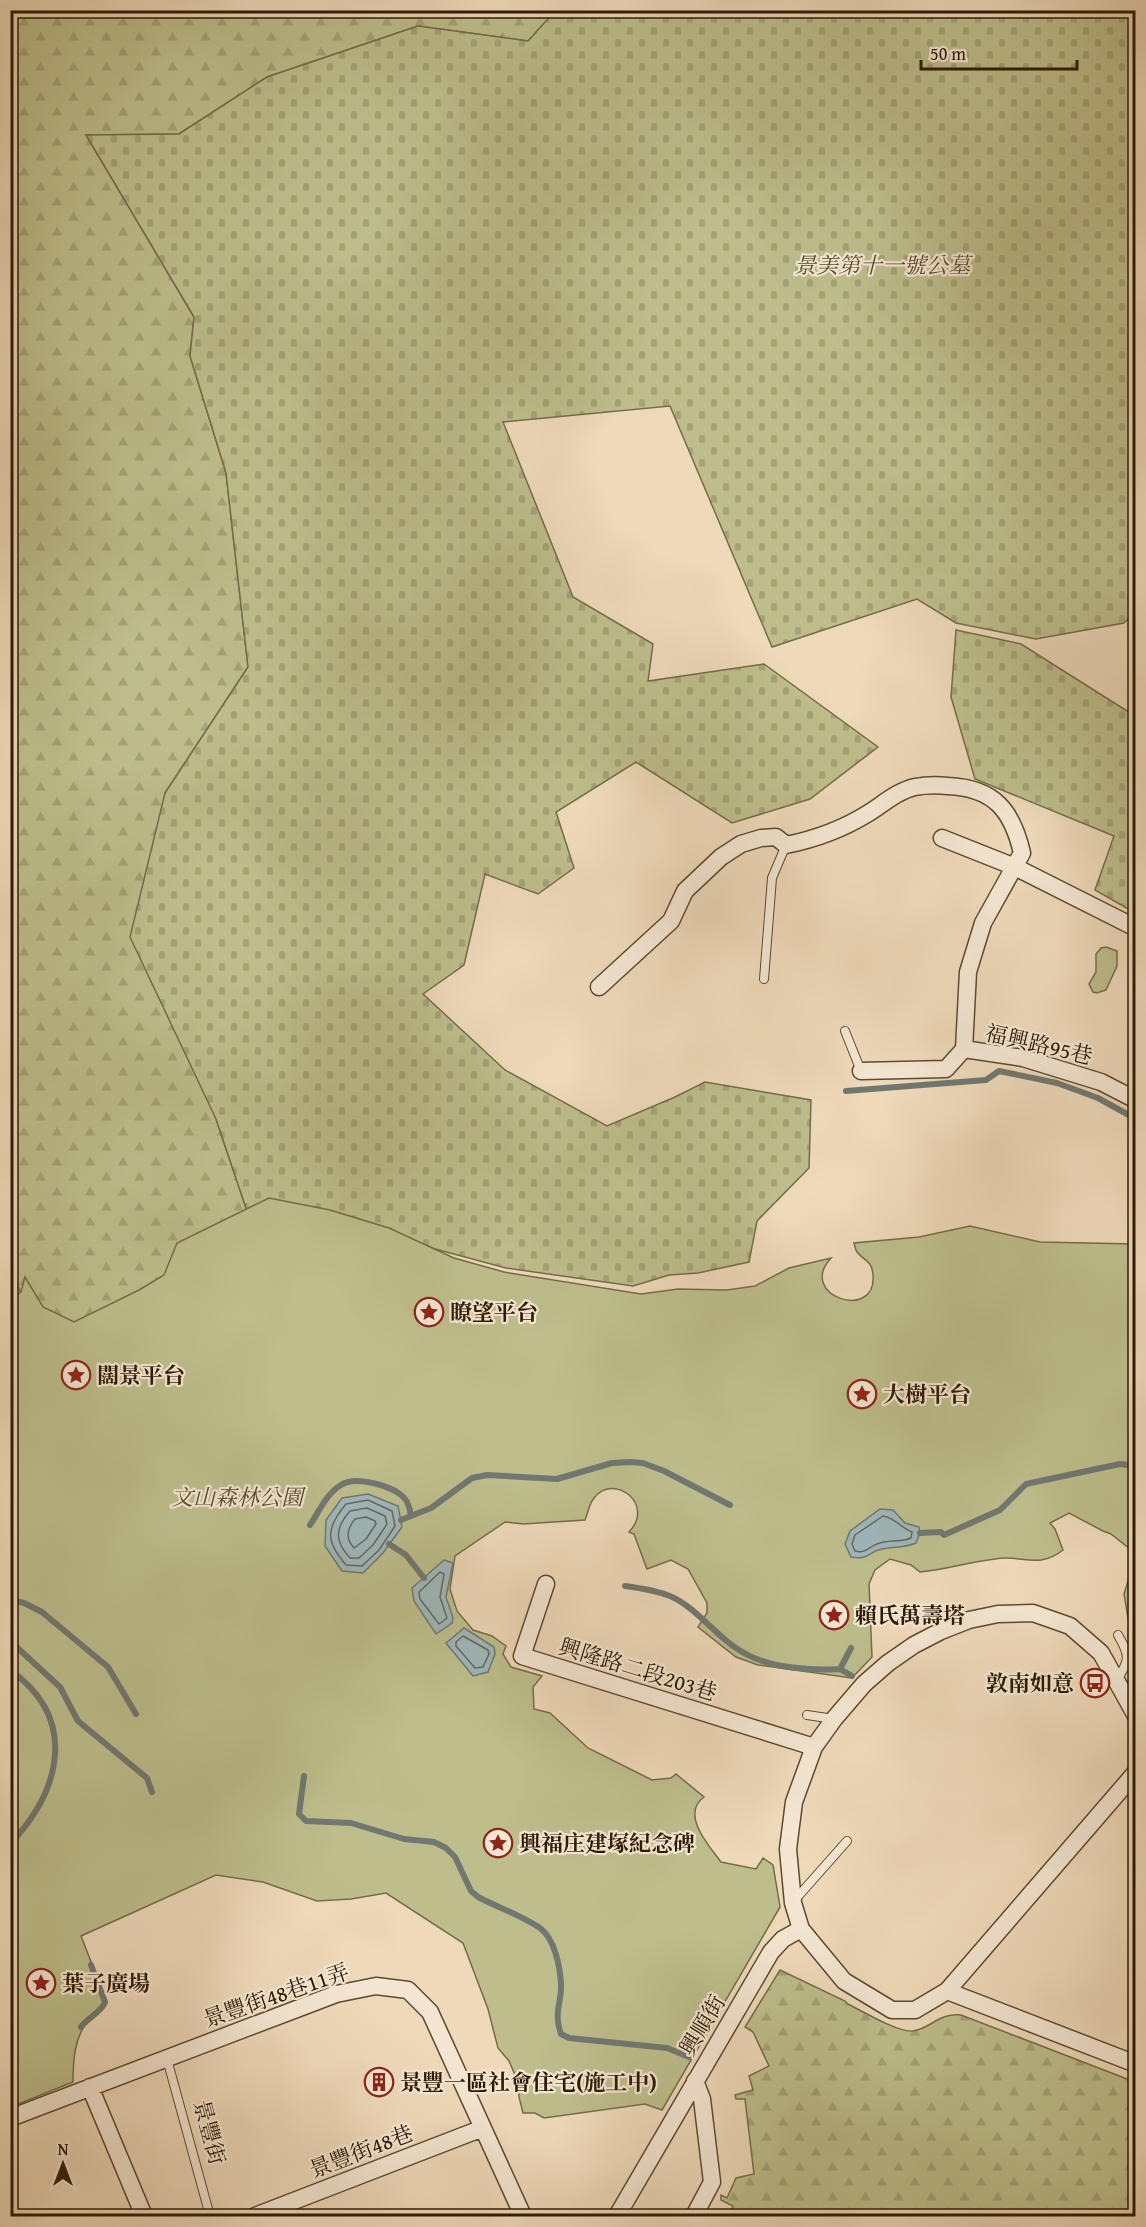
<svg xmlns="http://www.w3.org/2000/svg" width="1146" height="2227" viewBox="0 0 1146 2227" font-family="'Gentium Book Plus','Noto Serif TC',serif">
<defs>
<pattern id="forest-firs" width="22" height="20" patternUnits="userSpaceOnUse" patternTransform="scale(1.5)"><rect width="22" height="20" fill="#bdbe8c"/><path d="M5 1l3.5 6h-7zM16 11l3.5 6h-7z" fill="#a3a377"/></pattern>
<pattern id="cemetery-stones" width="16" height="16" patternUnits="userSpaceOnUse" patternTransform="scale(1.5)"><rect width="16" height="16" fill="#bdbe8c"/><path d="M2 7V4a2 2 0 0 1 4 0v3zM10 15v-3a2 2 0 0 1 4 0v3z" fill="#a3a377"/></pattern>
</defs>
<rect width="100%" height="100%" fill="#eed9b9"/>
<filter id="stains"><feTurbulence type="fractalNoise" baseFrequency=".00333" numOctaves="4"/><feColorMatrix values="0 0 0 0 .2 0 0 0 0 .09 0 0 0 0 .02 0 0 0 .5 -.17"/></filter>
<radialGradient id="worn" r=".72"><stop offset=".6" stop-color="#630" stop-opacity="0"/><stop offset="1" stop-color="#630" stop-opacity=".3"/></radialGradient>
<path fill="url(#forest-firs)" stroke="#756c48" stroke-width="1.5" d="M 10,11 L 556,11 L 528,41 L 418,26 L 267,77 L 179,134 L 86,135 L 194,317 L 190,356 L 226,473 L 248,667 L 165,793 L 216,1119 L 247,1211 L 168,1275 L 77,1327 L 23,1300 L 10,1263 Z
M 780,1970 L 845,2001 L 848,2004 C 862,2011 899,2033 913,2031 C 932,2028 938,2013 961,2015 L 1135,2082 L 1135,2215 L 1124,2212 L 1122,2216 L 729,2216 L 733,2206 L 721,2200 L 721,2195 L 727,2198 L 736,2178 L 754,2174 L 745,2099 L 736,2099 L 735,2095 L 753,2090 L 749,2076 L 769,2066 L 753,2032 L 745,2027 Z"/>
<path fill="url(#cemetery-stones)" stroke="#756c48" stroke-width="1.5" d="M 556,10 L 1135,11 L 1136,611 L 1124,623 L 1036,639 L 956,623 L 917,599 L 772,647 L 670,406 L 503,422 L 573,597 L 653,644 L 648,681 L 764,664 L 878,747 L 810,799 L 732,823 L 636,762 L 556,812 L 574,868 L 538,894 L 485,874 L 464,965 L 423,994 L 505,1070 L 607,1126 L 675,1097 L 705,1082 L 811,1100 L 809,1168 L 757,1221 L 749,1262 L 698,1273 L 669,1275 L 633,1286 L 506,1268 L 338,1223 L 247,1211 L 216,1119 L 130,937 L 165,793 L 248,667 L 226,473 L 190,356 L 194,317 L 86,135 L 179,134 L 267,77 L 418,26 L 528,41 Z
M 956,630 L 1021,644 L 1135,716 L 1135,913 L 1095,890 L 1114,836 L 975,779 L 951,697 Z"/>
<path fill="#bdbe8c" stroke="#756c48" stroke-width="1.5" d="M 1106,947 L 1117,951 L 1117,966 L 1106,990 L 1097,993 L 1093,992 L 1089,984 L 1096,972 L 1096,954 L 1101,948 Z
M 269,1198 L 330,1210 L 389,1228 L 454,1258 L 504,1272 L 641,1294 L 678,1289 L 727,1290 L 755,1286 L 789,1268 L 831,1258 C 796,1296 877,1322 873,1275 C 872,1260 864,1261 857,1252 C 855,1250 855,1246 854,1243 L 919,1237 L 970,1226 L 1040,1242 L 1135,1244 L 1135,1553 L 1111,1534 L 1103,1531 L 1069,1513 L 1050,1523 L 1055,1529 L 1063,1550 C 1038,1570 1021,1554 995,1559 C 969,1562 945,1570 920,1572 L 911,1565 L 890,1559 L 875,1570 L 869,1584 L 872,1657 L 852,1678 L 758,1665 L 736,1657 L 698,1627 L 707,1613 L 707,1603 L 688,1569 L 671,1560 L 647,1569 L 634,1534 L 629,1532 C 656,1504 613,1472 594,1498 C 589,1504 588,1513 585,1520 L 523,1524 L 505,1522 L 455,1556 L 450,1589 L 457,1611 L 473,1630 L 492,1636 L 506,1646 L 503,1654 L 511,1667 L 542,1676 L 533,1687 L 534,1709 L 550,1713 L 588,1748 L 652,1780 L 671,1778 L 676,1774 L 704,1797 C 680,1814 709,1846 721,1862 L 756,1869 L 763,1858 L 773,1865 L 780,1907 L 662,2110 L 645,2104 L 544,2118 L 535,2113 L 523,2113 L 519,2097 L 518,2082 L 509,2061 L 498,2048 L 488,2009 L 463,1943 L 386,1893 L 351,1899 L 317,1901 L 263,1882 L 216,1875 L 81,1936 L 107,2003 C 102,2010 95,2014 90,2019 C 74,2035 73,2062 73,2082 L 11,2107 L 10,1300 L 21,1292 L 25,1277 L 43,1307 L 74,1322 L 139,1290 L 164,1275 L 177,1243 Z
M 1135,1559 L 1135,1647 L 1128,1637 L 1129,1624 L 1124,1594 Z"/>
<path fill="#9fb7bb" stroke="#717871" stroke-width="1.5" d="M 368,1494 L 398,1506 L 402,1527 L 383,1553 L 363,1573 L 342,1571 L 325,1546 L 326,1520 L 342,1498 Z
M 880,1509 L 893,1510 L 905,1523 L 919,1527 L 920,1533 L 916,1543 C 901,1549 896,1546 882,1549 C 867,1552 871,1560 851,1557 L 845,1544 L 850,1531 Z
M 444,1560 L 453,1563 L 446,1597 L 453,1618 L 452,1623 L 436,1634 L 414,1601 L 412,1588 Z
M 464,1628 L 494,1647 L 495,1654 L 488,1672 L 473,1676 L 446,1643 Z"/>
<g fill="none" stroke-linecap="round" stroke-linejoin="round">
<path stroke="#66685f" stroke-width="1.5" d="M 368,1500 L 392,1511 L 395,1526 L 379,1550 L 362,1566 L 346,1565 C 325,1541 326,1528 346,1504 Z
M 367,1508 L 385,1516 L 387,1524 L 373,1545 L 359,1558 L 350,1558 C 334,1541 335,1528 350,1511 Z
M 883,1516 C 894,1517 901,1528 912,1532 L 911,1538 C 900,1543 888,1539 877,1544 C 869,1547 865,1554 855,1551 L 852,1544 L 855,1535 Z
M 366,1517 L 375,1521 L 376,1524 L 366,1539 L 354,1548 C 345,1538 347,1529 355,1519 Z
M 440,1572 L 444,1574 L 440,1597 L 447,1618 L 439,1624 L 420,1599 L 419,1592 Z
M 463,1636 L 488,1650 L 489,1654 L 483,1667 L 475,1668 L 456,1646 L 456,1642 Z"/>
<path stroke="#717871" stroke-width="6" d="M 846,1091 L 986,1080 L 999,1071 L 1057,1083 L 1098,1098 L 1136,1119
M 411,1516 L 431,1508 L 472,1478 L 487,1475 L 557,1479 L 612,1463 L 630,1462 L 643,1463 L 664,1471 L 730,1505
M 310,1525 C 319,1512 326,1494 341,1485 C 355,1475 395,1486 405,1499 C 409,1503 410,1511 411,1516 L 401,1520
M 920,1533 L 941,1532 L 944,1535 L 1000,1510 L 1026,1484 L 1120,1464 L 1136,1466
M 389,1544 L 406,1555 L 424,1578
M 625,1586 C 640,1588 655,1590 670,1596 C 698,1608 718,1640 746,1654 C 771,1668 813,1671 840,1669
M 10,1600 L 24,1603 L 42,1612 L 108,1667 L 136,1714
M 10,1641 L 60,1687 L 78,1721 L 147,1778 L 152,1792
M 851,1648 L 840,1669 L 852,1676
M 10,1670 C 79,1719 61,1790 10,1844
M 304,1776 L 299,1814 L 306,1821 L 351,1823 L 404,1839 L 434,1842 L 446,1848 L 455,1857 L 471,1891 L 478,1897 C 497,1907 523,1916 540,1928 C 555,1939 560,1967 561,1984 C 562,2004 553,2011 561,2034 L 569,2038 L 667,2048 L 689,2057
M 81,2027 C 88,2017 101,2013 105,2002 L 91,1965"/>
<g stroke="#5d4a30" stroke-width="10">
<path id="service" d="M 764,979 L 772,878 L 786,845
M 845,1031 L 861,1071
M 1117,1680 C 1130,1659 1130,1656 1118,1635
M 807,1715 L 834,1719
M 793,1902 L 847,1841
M 167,2059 L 210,2216"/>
</g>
<g stroke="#5d4a30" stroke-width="19">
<path id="minor" d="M 942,838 L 1015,867 L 1136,928
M 599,987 L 671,921 L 685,891 L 721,857 L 741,844 L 761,838 L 776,837 L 786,845 C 816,839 841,830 867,814 C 882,805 897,791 915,787 C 926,785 937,785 948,786 C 994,788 1012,810 1022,853 L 983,923 L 968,972 L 964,1049 L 946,1069 L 861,1071
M 964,1049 L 1023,1058 L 1101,1082 L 1136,1100
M 546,1584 L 522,1656 L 814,1747
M 1136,1716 L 1101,1653 L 1070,1626 L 1033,1613 L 998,1614 L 969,1620 L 941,1631 L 914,1645 L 888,1663 L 864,1684 L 834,1719 L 814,1747 L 794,1802 L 788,1849 L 793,1903 L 801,1929 L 844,1981 L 892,2010 L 915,2010 L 947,1991 L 1136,2064
M 947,1991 L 1136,1772
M 90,2087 L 144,2216
M 10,2118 L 336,1994 L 376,1986 L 408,1990 L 430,2012 L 523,2216
M 255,2216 L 483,2128
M 617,2216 L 771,1952 L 783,1939 L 801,1929
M 694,2216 L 712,2182 L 702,2099 L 695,2081"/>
</g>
<use href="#service" stroke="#f4e6d2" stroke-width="8"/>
<use href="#minor" stroke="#f4e6d2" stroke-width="16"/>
</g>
<defs>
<g id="sight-ring" transform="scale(1.5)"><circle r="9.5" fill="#f4e6d2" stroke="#8f2418" stroke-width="1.5"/><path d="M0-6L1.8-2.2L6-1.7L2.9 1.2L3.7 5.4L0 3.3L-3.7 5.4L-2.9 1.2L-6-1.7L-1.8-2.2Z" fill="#8f2418"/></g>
<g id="bus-ring" transform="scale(1.5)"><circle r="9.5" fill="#f4e6d2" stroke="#8f2418" stroke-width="1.5"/><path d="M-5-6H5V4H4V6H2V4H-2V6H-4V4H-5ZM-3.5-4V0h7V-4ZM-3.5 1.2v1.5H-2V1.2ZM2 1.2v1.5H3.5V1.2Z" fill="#8f2418"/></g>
<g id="building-ring" transform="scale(1.5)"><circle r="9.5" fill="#f4e6d2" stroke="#8f2418" stroke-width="1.5"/><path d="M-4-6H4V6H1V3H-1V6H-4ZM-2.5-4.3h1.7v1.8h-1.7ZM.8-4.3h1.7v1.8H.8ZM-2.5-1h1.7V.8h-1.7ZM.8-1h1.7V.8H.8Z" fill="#8f2418"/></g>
</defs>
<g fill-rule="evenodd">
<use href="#sight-ring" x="429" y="1312"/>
<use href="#sight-ring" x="76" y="1375"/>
<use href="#sight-ring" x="862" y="1394"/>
<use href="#sight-ring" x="834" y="1615"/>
<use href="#bus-ring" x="1095" y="1683"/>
<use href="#sight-ring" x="498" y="1843"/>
<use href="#sight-ring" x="41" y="1983"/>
<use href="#building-ring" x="379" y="2082"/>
</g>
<g text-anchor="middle" stroke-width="4.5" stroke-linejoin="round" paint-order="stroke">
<g font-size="22" font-style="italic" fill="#584b2c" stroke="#f4e6d2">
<text x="882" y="273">景美第十一號公墓</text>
<text x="237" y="1505">文山森林公園</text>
</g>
<g font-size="22" fill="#2d1a03" stroke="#f4e6d2">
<text transform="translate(1039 1044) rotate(13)" y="8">福興路95巷</text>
<text transform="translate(638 1669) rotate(17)" y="8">興隆路二段203巷</text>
<text transform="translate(276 1995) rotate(-19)" y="8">景豐街48巷11弄</text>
<text transform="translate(702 2025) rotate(-59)" y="8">興順街</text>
<text transform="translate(210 2132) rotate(75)" y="8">景豐街</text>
<text transform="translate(361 2151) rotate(-21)" y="8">景豐街48巷</text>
</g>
<g font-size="22" font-weight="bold" fill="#2d1a03" stroke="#f4e6d2" text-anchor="start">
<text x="450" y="1320">瞭望平台</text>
<text x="97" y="1383">闊景平台</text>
<text x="883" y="1402">大樹平台</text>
<text x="855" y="1623">賴氏萬壽塔</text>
<text x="1074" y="1691" text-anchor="end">敦南如意</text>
<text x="519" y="1851">興福庄建塚紀念碑</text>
<text x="62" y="1991">葉子廣場</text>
<text x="400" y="2090">景豐一區社會住宅(施工中)</text>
</g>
</g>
<rect width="1146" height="2227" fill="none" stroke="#eed9b9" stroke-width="36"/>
<rect x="12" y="12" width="1122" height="2203" fill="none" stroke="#2d1a03" stroke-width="3"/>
<rect x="18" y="18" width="1110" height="2191" fill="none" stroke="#2d1a03" stroke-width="1.5"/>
<g transform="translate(63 2164)" stroke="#f4e6d2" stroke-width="4.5" paint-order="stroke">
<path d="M0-4.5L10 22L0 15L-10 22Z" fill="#2d1a03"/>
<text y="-9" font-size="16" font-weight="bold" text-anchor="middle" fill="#2d1a03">N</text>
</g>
<path d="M921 60v9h156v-9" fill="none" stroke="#2d1a03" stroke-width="3"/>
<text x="930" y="60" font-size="18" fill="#2d1a03" stroke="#f4e6d2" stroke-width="4.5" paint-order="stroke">50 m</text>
<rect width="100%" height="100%" filter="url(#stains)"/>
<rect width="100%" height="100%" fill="url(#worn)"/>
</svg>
